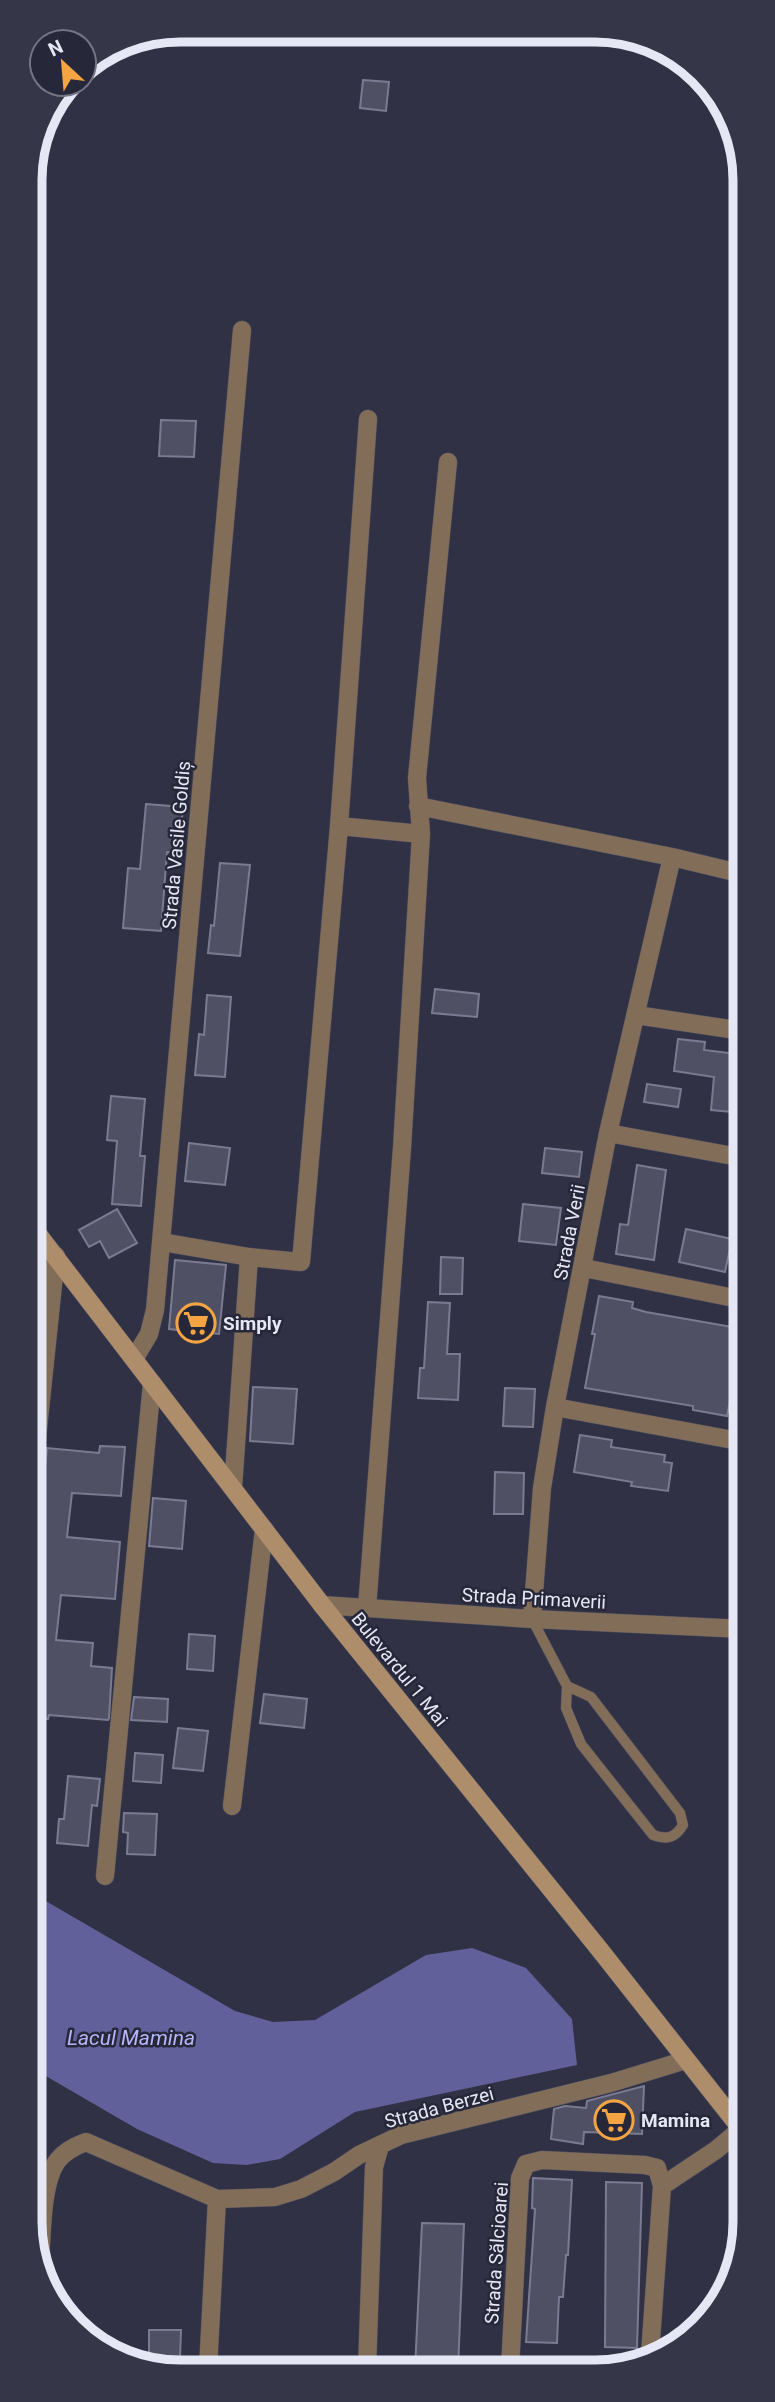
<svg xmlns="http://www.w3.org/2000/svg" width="775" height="2402" viewBox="0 0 775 2402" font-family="Roboto,sans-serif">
<rect width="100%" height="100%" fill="#303144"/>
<path fill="#61609a" d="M 32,1893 L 235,2011 L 273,2022 L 315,2020 L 426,1955 L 472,1948 L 526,1968 L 572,2019 L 577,2065 L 355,2112 L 280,2159 L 247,2165 L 213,2163 L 137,2129 L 32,2068 Z"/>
<path fill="#505065" stroke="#7a7b92" stroke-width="2" d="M 363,80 L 389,82 L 386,111 L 360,108 Z
M 161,420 L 196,421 L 194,457 L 159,456 Z
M 146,804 L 183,807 L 179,853 L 167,852 L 161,931 L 123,928 L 128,868 L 140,869 Z
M 220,863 L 250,865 L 240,956 L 208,953 L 211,925 L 214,926 Z
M 435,989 L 479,994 L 477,1017 L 432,1013 Z
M 207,995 L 231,997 L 225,1077 L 195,1075 L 199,1034 L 204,1035 Z
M 678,1039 L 705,1042 L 704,1050 L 744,1055 L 744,1084 L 735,1083 L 732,1112 L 711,1110 L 714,1077 L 674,1071 Z
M 647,1084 L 681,1089 L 678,1107 L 644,1102 Z
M 111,1096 L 145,1099 L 140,1156 L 145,1156 L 141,1206 L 112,1204 L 117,1141 L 107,1140 Z
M 189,1143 L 230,1148 L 225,1185 L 185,1181 Z
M 545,1148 L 582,1152 L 579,1177 L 542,1173 Z
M 637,1165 L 666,1170 L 654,1260 L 616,1254 L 620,1224 L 628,1225 Z
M 523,1204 L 561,1208 L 556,1245 L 519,1241 Z
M 117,1209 L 137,1243 L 109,1258 L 100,1241 L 89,1247 L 79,1230 Z
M 686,1229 L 732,1239 L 725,1272 L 679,1262 Z
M 441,1257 L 463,1258 L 462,1294 L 440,1294 Z
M 175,1260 L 226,1265 L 219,1334 L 169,1329 Z
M 599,1296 L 633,1302 L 632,1308 L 646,1312 L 744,1329 L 744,1361 L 738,1360 L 727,1416 L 693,1410 L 693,1406 L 585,1388 L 595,1334 L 592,1334 Z
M 428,1302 L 450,1303 L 447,1354 L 460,1354 L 458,1400 L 418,1398 L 420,1368 L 424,1368 Z
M 253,1387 L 297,1389 L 293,1444 L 250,1441 Z
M 505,1388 L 535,1389 L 533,1427 L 503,1426 Z
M 580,1435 L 612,1440 L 611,1447 L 665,1455 L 664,1462 L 672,1463 L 668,1491 L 631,1486 L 632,1482 L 574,1472 Z
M 100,1446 L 125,1447 L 121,1496 L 72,1493 L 67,1537 L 120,1542 L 115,1599 L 61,1595 L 56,1640 L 93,1643 L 91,1666 L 112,1668 L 109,1718 L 108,1720 L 49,1715 L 48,1719 L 32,1718 L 32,1556 L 38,1495 L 43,1487 L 47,1448 L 99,1453 Z
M 495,1472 L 524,1473 L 523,1514 L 494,1514 Z
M 153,1498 L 186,1501 L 182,1549 L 149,1546 Z
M 189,1634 L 215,1636 L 213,1671 L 187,1669 Z
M 264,1694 L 307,1699 L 304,1728 L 260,1723 Z
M 134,1697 L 168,1699 L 167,1722 L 131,1720 Z
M 178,1728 L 208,1731 L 203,1771 L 173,1768 Z
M 135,1753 L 163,1755 L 161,1783 L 133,1781 Z
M 68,1776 L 100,1779 L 97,1806 L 92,1805 L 88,1846 L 57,1843 L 59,1819 L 64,1819 Z
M 124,1813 L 157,1814 L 155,1855 L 127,1854 L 128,1833 L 123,1832 Z
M 644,2086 L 642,2134 L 584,2132 L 583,2144 L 551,2139 L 554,2109 L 565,2106 L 586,2108 L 587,2101 Z
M 533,2178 L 572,2180 L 568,2255 L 566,2255 L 563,2297 L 559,2297 L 557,2343 L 526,2342 L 535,2209 L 532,2208 Z
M 606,2182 L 642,2183 L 637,2348 L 605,2347 Z
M 422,2223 L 464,2224 L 458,2369 L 415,2369 Z
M 149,2330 L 181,2330 L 180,2358 L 149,2358 Z"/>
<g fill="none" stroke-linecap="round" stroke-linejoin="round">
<g stroke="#4d4e60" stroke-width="11">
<path id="lane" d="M 532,1619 L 567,1686 L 566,1708 L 581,1744 L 653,1835 C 667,1840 675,1838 683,1825 L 680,1813 L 591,1697 L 567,1686"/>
</g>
<g stroke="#4d4e60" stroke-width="19">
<path id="street" d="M 418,806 L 672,857 L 743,874
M 339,826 L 421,834
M 636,1015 L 743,1031
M 608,1133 L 744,1158
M 162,1242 L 249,1257
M 584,1268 L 744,1300
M 134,1359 L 149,1334 L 155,1310 L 242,330
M 555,1407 L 744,1442
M 32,1486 L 56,1256
M 233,1488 L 249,1257 L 301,1262 L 339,826 L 368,419
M 322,1605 L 532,1619 L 744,1629
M 367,1608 L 402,1148 L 421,834 L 417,778 L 448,462
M 532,1619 L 542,1488 L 555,1407 L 608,1133 L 672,857
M 232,1806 L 264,1529
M 105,1876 L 152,1383
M 662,2186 L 716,2150 L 741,2129
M 40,2264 C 42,2237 41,2181 58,2160 C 65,2151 75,2146 86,2142 L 217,2199 L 275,2197 L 301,2189 L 334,2172 L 359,2155 L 401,2135 L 611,2083 L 686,2060
M 208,2369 L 217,2199
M 367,2369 L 374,2167 L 380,2146
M 510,2369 L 520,2178 L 526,2164 L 542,2160 L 645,2165 L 657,2168 L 662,2186 L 650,2354"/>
</g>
<g stroke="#4d4e60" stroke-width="19">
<path id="secondary" d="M 31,1225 L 322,1605 L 600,1950 L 745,2134"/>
</g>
<use href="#lane" stroke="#826d58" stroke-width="10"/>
<use href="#street" stroke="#826d58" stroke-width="18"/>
<use href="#secondary" stroke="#ae8d6b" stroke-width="18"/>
</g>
<defs>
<g id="supermarket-ring" transform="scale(2.0125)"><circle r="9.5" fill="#262739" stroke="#f4a443" stroke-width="1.5"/><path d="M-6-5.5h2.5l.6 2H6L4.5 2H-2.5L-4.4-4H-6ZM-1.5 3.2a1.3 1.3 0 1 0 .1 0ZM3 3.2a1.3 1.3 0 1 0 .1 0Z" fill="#f4a443"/></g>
</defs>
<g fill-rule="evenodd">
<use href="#supermarket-ring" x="196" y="1323"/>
<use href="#supermarket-ring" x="614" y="2120"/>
</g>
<g text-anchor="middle" stroke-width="5" stroke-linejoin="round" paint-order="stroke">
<g font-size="19" fill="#e6e7f4" stroke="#262739">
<text transform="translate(176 845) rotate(-85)" y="7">Strada Vasile Goldiș</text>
<text transform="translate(569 1232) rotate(-79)" y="7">Strada Verii</text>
<text transform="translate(534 1598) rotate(3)" y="7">Strada Primaverii</text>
<text transform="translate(400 1669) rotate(51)" y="7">Bulevardul 1 Mai</text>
<text transform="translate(439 2107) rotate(-15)" y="7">Strada Berzei</text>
<text transform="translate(496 2253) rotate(-86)" y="7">Strada Sălcioarei</text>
</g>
<g font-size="19" font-weight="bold" fill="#e6e7f4" stroke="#262739" text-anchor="start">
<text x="223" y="1330">Simply</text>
<text x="641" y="2127">Mamina</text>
</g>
<g font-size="21" font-style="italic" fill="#b6b7fb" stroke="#262739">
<text x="131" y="2045">Lacul Mamina</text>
</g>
</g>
<path d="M0 0H775V2402H0ZM180 42H595A138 138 0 0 1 733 180V2222A138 138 0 0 1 595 2360H180A138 138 0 0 1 42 2222V180A138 138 0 0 1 180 42Z" fill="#353648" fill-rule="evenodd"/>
<path fill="none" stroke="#e6e7f4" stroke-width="9" d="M180 42H595A138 138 0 0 1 733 180V2222A138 138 0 0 1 595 2360H180A138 138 0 0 1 42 2222V180A138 138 0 0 1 180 42Z"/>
<g transform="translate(63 63) rotate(334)"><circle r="33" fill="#262739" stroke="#737484" stroke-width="2"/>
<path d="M0-5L12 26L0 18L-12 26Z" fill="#f4a443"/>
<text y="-10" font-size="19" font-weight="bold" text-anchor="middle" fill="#e6e7f4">N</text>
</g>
</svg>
